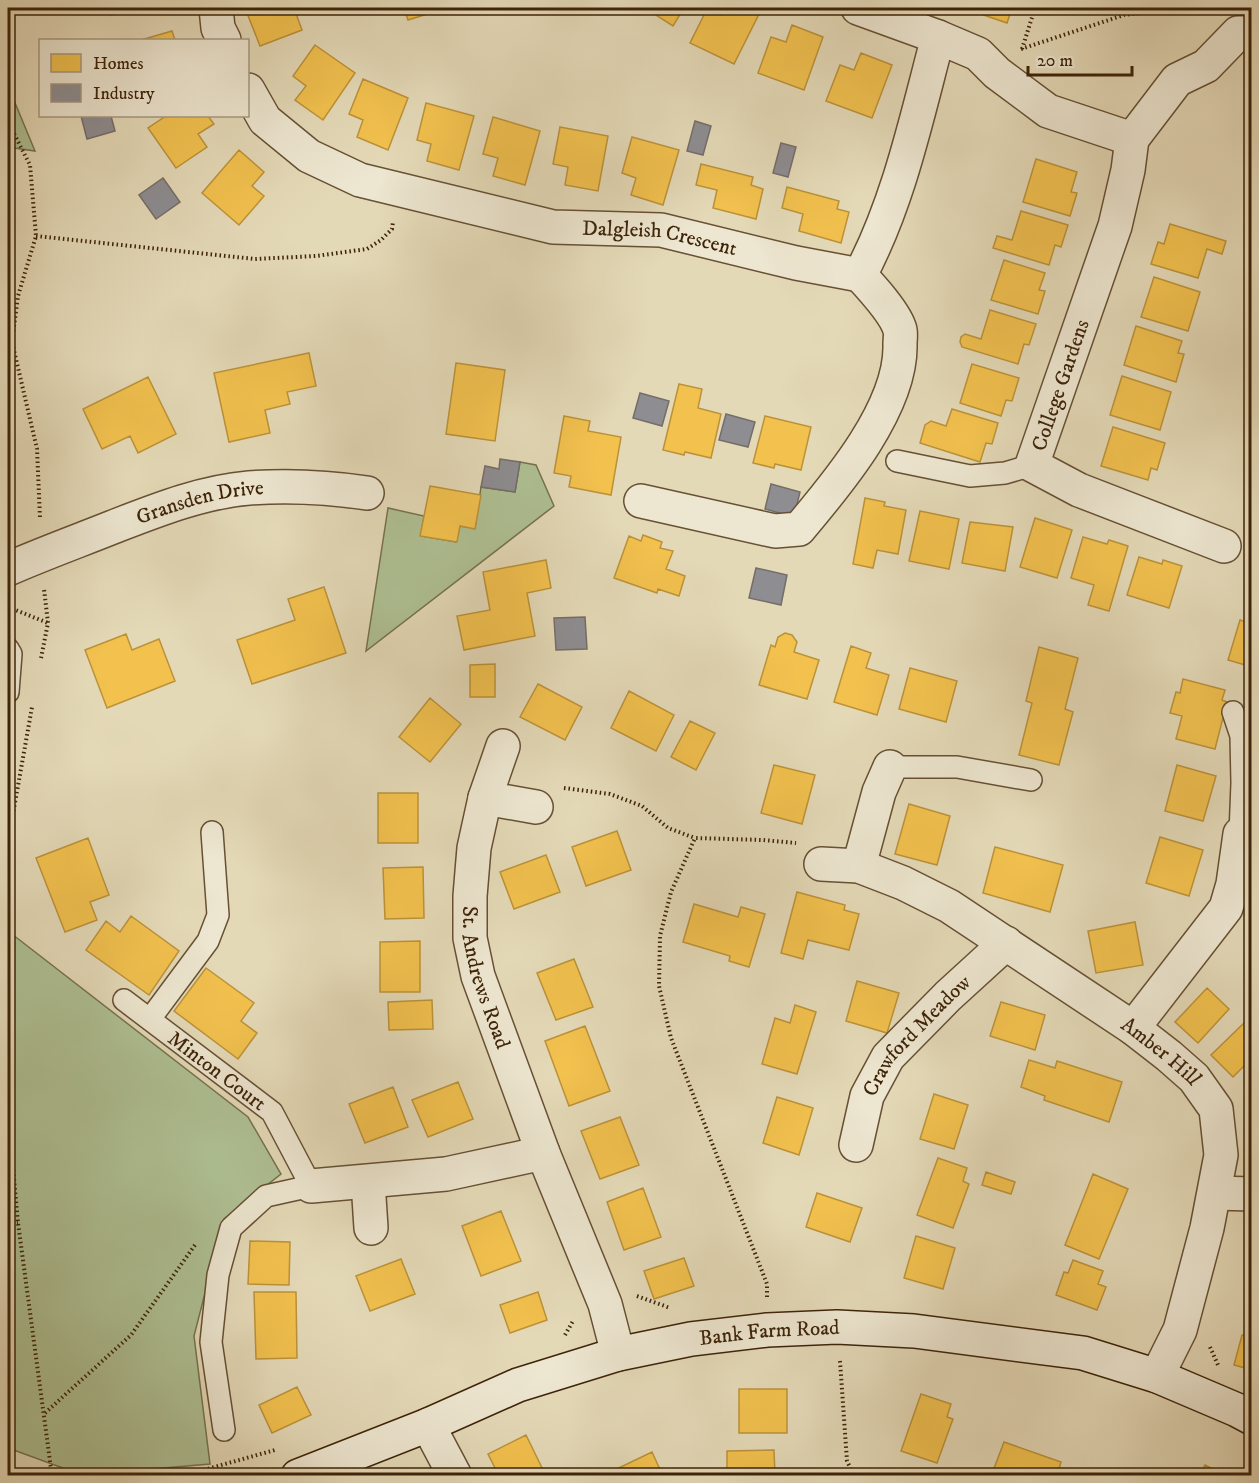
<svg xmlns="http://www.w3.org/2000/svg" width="1259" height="1483" viewBox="0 0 1259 1483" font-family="'IM FELL DW Pica',serif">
<rect width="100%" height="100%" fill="#e4d9b7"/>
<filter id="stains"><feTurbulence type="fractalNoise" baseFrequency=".00333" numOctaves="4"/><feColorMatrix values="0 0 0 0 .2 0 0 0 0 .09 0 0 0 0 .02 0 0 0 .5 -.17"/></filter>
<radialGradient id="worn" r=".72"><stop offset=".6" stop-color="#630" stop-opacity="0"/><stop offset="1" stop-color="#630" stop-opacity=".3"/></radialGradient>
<path fill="#aec093" stroke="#76724e" stroke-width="1.5" d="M 8,86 L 35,151 L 8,147 Z
M 520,462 L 536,465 L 554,506 L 366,651 L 388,508 L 424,516 L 421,536 L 456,542 L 460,526 L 475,528 L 481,487 L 515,492 Z
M 8,931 L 248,1117 L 281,1174 L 224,1219 L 194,1336 L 210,1464 L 82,1475 L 8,1448 Z"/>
<path fill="#f2c14e" stroke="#bc9239" stroke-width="1.5" d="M 110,8 L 149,8 L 149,9 L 111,15 Z
M 245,8 L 294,8 L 302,30 L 260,46 Z
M 404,8 L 447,8 L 408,20 Z
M 645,8 L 684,8 L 673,26 Z
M 725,8 L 746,8 L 759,14 L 734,64 L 690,43 L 707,9 L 721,15 Z
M 977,8 L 1012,8 L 1007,23 L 975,12 Z
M 792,25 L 823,37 L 804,90 L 758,73 L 771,37 L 786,42 Z
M 172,31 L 175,40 L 141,40 Z
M 315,45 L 355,73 L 323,120 L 295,100 L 306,86 L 293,76 Z
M 861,53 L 892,65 L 872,118 L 826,101 L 840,65 L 854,70 Z
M 363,79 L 408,98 L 388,150 L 357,137 L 363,120 L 349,114 Z
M 426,103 L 474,116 L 459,170 L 427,161 L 431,144 L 417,140 Z
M 166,116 L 208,116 L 214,124 L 198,134 L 207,147 L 176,168 L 148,128 Z
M 493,117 L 540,131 L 525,185 L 493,176 L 498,158 L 483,154 Z
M 560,127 L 608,136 L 598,191 L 565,185 L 568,167 L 553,164 Z
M 632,137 L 679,150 L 663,205 L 631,195 L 636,178 L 622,173 Z
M 239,150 L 264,172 L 252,186 L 264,196 L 239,225 L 202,193 Z
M 1036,159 L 1077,172 L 1071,192 L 1077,193 L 1070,216 L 1023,202 Z
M 701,164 L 753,177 L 751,185 L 763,189 L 756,219 L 713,208 L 717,190 L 696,185 Z
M 787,187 L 839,201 L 837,209 L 849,212 L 841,243 L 799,231 L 803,214 L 782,208 Z
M 1021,211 L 1068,225 L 1061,247 L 1055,245 L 1049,265 L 993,248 L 997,236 L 1012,240 Z
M 1170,224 L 1226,241 L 1222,254 L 1207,249 L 1198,278 L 1151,264 L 1158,242 L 1164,244 Z
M 1004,260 L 1045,273 L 1039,290 L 1045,291 L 1038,314 L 991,300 Z
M 1154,277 L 1200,292 L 1188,331 L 1141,317 Z
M 990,310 L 1036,324 L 1029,345 L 1024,344 L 1018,364 L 962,347 L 960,342 L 961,337 L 965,334 L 981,339 Z
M 1136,326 L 1182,341 L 1178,353 L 1184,354 L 1176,382 L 1124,365 Z
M 309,353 L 316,386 L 287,392 L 290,404 L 265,410 L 270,433 L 229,442 L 214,373 Z
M 456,363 L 505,370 L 495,441 L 446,434 Z
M 972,364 L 1019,378 L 1012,401 L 1006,400 L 1001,416 L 960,403 Z
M 1122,376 L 1171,392 L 1160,430 L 1110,415 Z
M 148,377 L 176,434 L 138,453 L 130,436 L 102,449 L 83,409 Z
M 679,384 L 702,389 L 698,408 L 721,414 L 711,458 L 685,452 L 684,455 L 663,450 Z
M 952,409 L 998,423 L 992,444 L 986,443 L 980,462 L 920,443 L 925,425 L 931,421 L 946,426 Z
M 564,416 L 590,421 L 588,431 L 621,437 L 611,495 L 569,487 L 571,476 L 554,473 Z
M 765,416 L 811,427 L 801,470 L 775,464 L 774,468 L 753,463 Z
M 1113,427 L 1165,443 L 1157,470 L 1151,468 L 1148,480 L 1101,466 Z
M 430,486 L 481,495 L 475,529 L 460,526 L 457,542 L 420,536 Z
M 865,498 L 885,502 L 884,506 L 906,510 L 898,554 L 877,550 L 873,568 L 853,564 Z
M 920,511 L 959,519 L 949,569 L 909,561 Z
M 1035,518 L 1072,530 L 1057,578 L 1020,567 Z
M 970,522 L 1013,527 L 1005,571 L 962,563 Z
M 643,535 L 662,542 L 660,548 L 673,551 L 666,569 L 685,576 L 679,596 L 658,589 L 657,593 L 614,578 L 629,536 L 641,541 Z
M 1083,537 L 1107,544 L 1109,540 L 1128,546 L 1109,611 L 1088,605 L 1094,585 L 1071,578 Z
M 1139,557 L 1162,564 L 1163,560 L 1182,566 L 1169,608 L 1127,595 Z
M 546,560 L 551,588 L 527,593 L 535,636 L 464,650 L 457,616 L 490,610 L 483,572 Z
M 324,587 L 346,653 L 252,684 L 237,640 L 295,620 L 288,599 Z
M 1252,591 L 1252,611 L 1245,609 Z
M 1240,620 L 1252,624 L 1252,667 L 1228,660 Z
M 785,633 L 792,635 L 797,642 L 794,652 L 819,660 L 807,699 L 759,685 L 771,645 L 775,647 L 778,637 Z
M 126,634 L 132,650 L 159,639 L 175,681 L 107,708 L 85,650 Z
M 851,646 L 871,653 L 866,668 L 889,675 L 877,715 L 834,702 Z
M 1039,647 L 1078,658 L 1065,709 L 1073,712 L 1059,765 L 1019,755 L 1032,703 L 1026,701 Z
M 495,664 L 495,697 L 470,697 L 470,665 Z
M 910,668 L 957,681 L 946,722 L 899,709 Z
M 1183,679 L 1225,690 L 1222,700 L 1227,702 L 1215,749 L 1176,739 L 1182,716 L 1170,713 L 1176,692 L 1180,693 Z
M 538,684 L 582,707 L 565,740 L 520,717 Z
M 629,691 L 674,715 L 656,751 L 611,728 Z
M 430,698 L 461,724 L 430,762 L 399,737 Z
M 690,721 L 715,733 L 696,770 L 671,757 Z
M 774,765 L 815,775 L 802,824 L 761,813 Z
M 1177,765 L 1216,776 L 1203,821 L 1165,811 Z
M 378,793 L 418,793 L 418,843 L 378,843 Z
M 909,804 L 950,816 L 937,865 L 895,854 Z
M 617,831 L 631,870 L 586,886 L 572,847 Z
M 1160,837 L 1203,850 L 1189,896 L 1146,883 Z
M 88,838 L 109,895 L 90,902 L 97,920 L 65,932 L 36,858 Z
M 995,847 L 1063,865 L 1050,912 L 983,893 Z
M 546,855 L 560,892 L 514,909 L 500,872 Z
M 423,867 L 424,918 L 385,919 L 383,868 Z
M 797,892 L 845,905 L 844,910 L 859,914 L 849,950 L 808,940 L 803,959 L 781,953 Z
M 694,904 L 738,917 L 741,907 L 765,914 L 749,967 L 729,961 L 730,956 L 683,942 Z
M 131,916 L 179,951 L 149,995 L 86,950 L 106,921 L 120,932 Z
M 1135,922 L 1143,965 L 1096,973 L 1088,931 Z
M 420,941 L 420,992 L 380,992 L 380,942 Z
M 574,959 L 593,1007 L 556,1020 L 537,973 Z
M 206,968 L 254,1003 L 241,1021 L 257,1033 L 238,1059 L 174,1011 Z
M 857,981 L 899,993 L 887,1033 L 846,1021 Z
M 1207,988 L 1229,1009 L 1198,1043 L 1175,1022 Z
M 432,1000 L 433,1029 L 389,1030 L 388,1002 Z
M 1001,1002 L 1045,1015 L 1035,1050 L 990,1036 Z
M 795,1005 L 816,1012 L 797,1074 L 762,1064 L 775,1018 L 790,1023 Z
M 1244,1023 L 1252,1030 L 1252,1058 L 1233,1077 L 1211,1055 Z
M 585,1026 L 610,1091 L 569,1106 L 545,1041 Z
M 1029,1060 L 1055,1068 L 1057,1061 L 1122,1082 L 1109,1122 L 1044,1100 L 1045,1096 L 1021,1087 Z
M 458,1082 L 473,1119 L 428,1137 L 412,1100 Z
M 393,1087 L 408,1127 L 365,1143 L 349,1104 Z
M 934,1094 L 968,1105 L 954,1149 L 920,1139 Z
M 777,1097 L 813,1108 L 799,1155 L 763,1143 Z
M 620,1117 L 639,1165 L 600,1179 L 581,1131 Z
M 938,1158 L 967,1168 L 963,1181 L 969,1184 L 953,1228 L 917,1215 Z
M 986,1172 L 1015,1182 L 1011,1194 L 982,1185 Z
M 1093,1174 L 1128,1189 L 1099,1259 L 1065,1245 Z
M 643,1188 L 661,1237 L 624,1250 L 607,1202 Z
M 817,1193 L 862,1208 L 850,1242 L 806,1227 Z
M 501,1211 L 521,1261 L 481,1276 L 462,1226 Z
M 916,1236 L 955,1248 L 943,1289 L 904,1278 Z
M 250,1241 L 290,1242 L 289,1285 L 248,1284 Z
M 1251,1244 L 1252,1244 L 1252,1297 L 1247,1297 Z
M 684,1258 L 694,1286 L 654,1299 L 644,1271 Z
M 401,1259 L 415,1294 L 370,1311 L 356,1276 Z
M 1073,1260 L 1103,1271 L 1098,1284 L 1106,1287 L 1097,1310 L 1056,1295 L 1064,1272 L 1068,1273 Z
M 254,1292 L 296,1292 L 297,1358 L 256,1359 Z
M 538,1292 L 547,1320 L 510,1333 L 500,1305 Z
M 1242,1335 L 1252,1337 L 1252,1370 L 1234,1365 Z
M 297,1387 L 311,1415 L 272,1433 L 259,1405 Z
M 739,1389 L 787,1389 L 787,1433 L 739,1433 Z
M 921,1394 L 951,1404 L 947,1417 L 953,1419 L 937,1463 L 901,1451 Z
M 526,1435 L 546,1476 L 499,1476 L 488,1454 Z
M 1004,1442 L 1061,1462 L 1057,1476 L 1007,1476 L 993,1471 Z
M 774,1450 L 775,1476 L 727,1476 L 727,1451 Z
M 652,1452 L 663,1476 L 606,1476 L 606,1474 Z
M 1205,1465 L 1227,1476 L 1199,1476 Z"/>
<path fill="#8d8d92" stroke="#756d69" stroke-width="1.5" d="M 81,116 L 111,116 L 115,131 L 87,139 Z
M 695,121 L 711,126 L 703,155 L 687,151 Z
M 781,143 L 796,147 L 788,177 L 773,173 Z
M 163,178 L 180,202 L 156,219 L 139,195 Z
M 640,393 L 669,401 L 662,426 L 633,418 Z
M 726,414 L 755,422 L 748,447 L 719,440 Z
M 500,459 L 520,462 L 515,492 L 481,487 L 485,466 L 499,469 Z
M 771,484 L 800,492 L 794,517 L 765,509 Z
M 756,568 L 787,575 L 781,605 L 749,598 Z
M 585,617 L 587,649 L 556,650 L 554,618 Z"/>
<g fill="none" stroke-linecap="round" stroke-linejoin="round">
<g stroke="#675034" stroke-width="24">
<g id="lane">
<path d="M 897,461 L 970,476 L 1005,473 L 1032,465"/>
<path d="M 8,649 L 11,654 L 8,692"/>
<path d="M 1233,712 L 1241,736 L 1242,783 L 1240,834"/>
<path d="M 890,767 L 957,767 L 1031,780"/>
<path id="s1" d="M 124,1000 L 272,1112 L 311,1186 L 266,1196 L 231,1228 L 218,1275 L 211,1342 L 224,1430"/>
<path d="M 150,1019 L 208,941 L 218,915 L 212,832"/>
</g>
</g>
<g stroke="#675034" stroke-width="36">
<g id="street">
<path d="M 216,8 L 218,28 L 224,40"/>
<path d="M 858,8 L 938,37 L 978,54 L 997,73 L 1048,111 L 1132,139 L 1177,80 L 1206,66 L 1238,33 L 1252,33"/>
<path id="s2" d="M 248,90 L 265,120 L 309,156 L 360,180 L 553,227 L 661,230 L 796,263 L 860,275 C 899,202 917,116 938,37"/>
<path d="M 1132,139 L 1128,170 L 1115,226 L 1032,465 L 1079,490 L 1224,546"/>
<path d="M 641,501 L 775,531 L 799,529 C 838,483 902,407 900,344 C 900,340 901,334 900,330 C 896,314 872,288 860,275"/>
<path id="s3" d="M 8,569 C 42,554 78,541 113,527 C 157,510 202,492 249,488 C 289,485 327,487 367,493"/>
<path id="s4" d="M 503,746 L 485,798 L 474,848 L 470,896 L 470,938 L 478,976 L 543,1153 L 605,1304 L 618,1354"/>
<path d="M 485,798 L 536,807"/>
<path id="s5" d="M 821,864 L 859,866 L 903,883 L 949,906 L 1133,1028 L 1169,1056 L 1194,1078 L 1216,1109 L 1221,1155 L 1207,1228 L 1180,1330 L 1157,1376"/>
<path d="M 859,866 L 879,792 L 890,767"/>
<path d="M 1133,1028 L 1226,908 L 1233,884 L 1240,834"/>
<path id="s6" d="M 856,1145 L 867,1096 L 888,1057 L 948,996 L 1006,943"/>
<path d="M 368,1182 L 371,1228"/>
<path d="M 311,1186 L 446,1174 L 543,1153"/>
<path d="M 1215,1193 L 1252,1194"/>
<path d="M 428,1425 L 455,1476"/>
</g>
</g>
<g stroke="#3d2308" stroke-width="36">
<g id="secondary">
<path id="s7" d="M 298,1476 L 428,1425 L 518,1385 L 618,1354 L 691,1339 L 767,1330 L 837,1327 L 914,1331 L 1083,1353 L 1157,1376 L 1237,1410 L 1252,1418"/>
</g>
</g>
<path stroke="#3d2308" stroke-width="4" stroke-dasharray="1.5 3" stroke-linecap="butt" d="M 1021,49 L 1124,15 L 1184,8
M 1022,49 L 1035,8
M 8,122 L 30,165 L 36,236 L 18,296 L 12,342 L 37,449 L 40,518
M 36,236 L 255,259 L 316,256 L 367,249 L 381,240 L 392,229 L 393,222
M 8,607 L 48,623
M 41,658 L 48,623 L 44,589
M 564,788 L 610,794 L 642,806 L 668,828 L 695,838
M 8,842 L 32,707
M 8,1112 L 18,1223 L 52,1476
M 8,1224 L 18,1223
M 637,1296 L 670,1308
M 767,1297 L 767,1284 L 671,1038 L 659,986 L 660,936 L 671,892 L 695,838 L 763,840 L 796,843
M 565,1335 L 573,1321
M 1210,1347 L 1218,1365
M 840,1361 L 847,1461 L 854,1476
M 45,1413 L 131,1335 L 195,1245
M 182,1476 L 275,1450"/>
<use href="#lane" stroke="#ede6d0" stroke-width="21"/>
<use href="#street" stroke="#ede6d0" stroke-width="33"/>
<use href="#secondary" stroke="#ede6d0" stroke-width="33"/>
</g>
<g text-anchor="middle" stroke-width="6" stroke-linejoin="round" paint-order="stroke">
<g font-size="21" fill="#3d2308" stroke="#ede6d0">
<text dy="7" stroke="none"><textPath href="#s2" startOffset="454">Dalgleish Crescent</textPath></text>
<text transform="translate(1060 385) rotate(-71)" y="7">College Gardens</text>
<text dy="7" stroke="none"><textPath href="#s3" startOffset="204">Gransden Drive</textPath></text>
<text dy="7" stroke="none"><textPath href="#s4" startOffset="238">St. Andrews Road</textPath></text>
<text dy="7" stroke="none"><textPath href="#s6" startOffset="129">Crawford Meadow</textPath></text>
<text dy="7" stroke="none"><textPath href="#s5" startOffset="394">Amber Hill</textPath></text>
<text dy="7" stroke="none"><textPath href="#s1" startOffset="117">Minton Court</textPath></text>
<text dy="7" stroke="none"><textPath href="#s7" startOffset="496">Bank Farm Road</textPath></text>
</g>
</g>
<rect width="1259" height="1483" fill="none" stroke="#e4d9b7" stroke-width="30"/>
<rect x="9" y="9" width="1241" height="1465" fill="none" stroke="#3d2308" stroke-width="3"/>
<rect x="15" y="15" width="1229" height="1453" fill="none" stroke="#3d2308" stroke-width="1.5"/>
<rect x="39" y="39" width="210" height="78" fill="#ede6d0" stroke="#a79880" stroke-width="1.5"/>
<rect x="51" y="54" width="30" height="18" fill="#f2c14e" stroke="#a79880" stroke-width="1.5"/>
<text x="93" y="69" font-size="18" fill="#3d2308">Homes</text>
<rect x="51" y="84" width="30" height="18" fill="#8d8d92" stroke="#a79880" stroke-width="1.5"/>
<text x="93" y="99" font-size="18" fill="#3d2308">Industry</text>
<path d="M1028 66v9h104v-9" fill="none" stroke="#3d2308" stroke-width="3"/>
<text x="1037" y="66" font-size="18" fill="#3d2308" stroke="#ede6d0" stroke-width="4.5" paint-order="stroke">20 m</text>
<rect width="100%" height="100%" filter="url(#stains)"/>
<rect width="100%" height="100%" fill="url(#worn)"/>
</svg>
